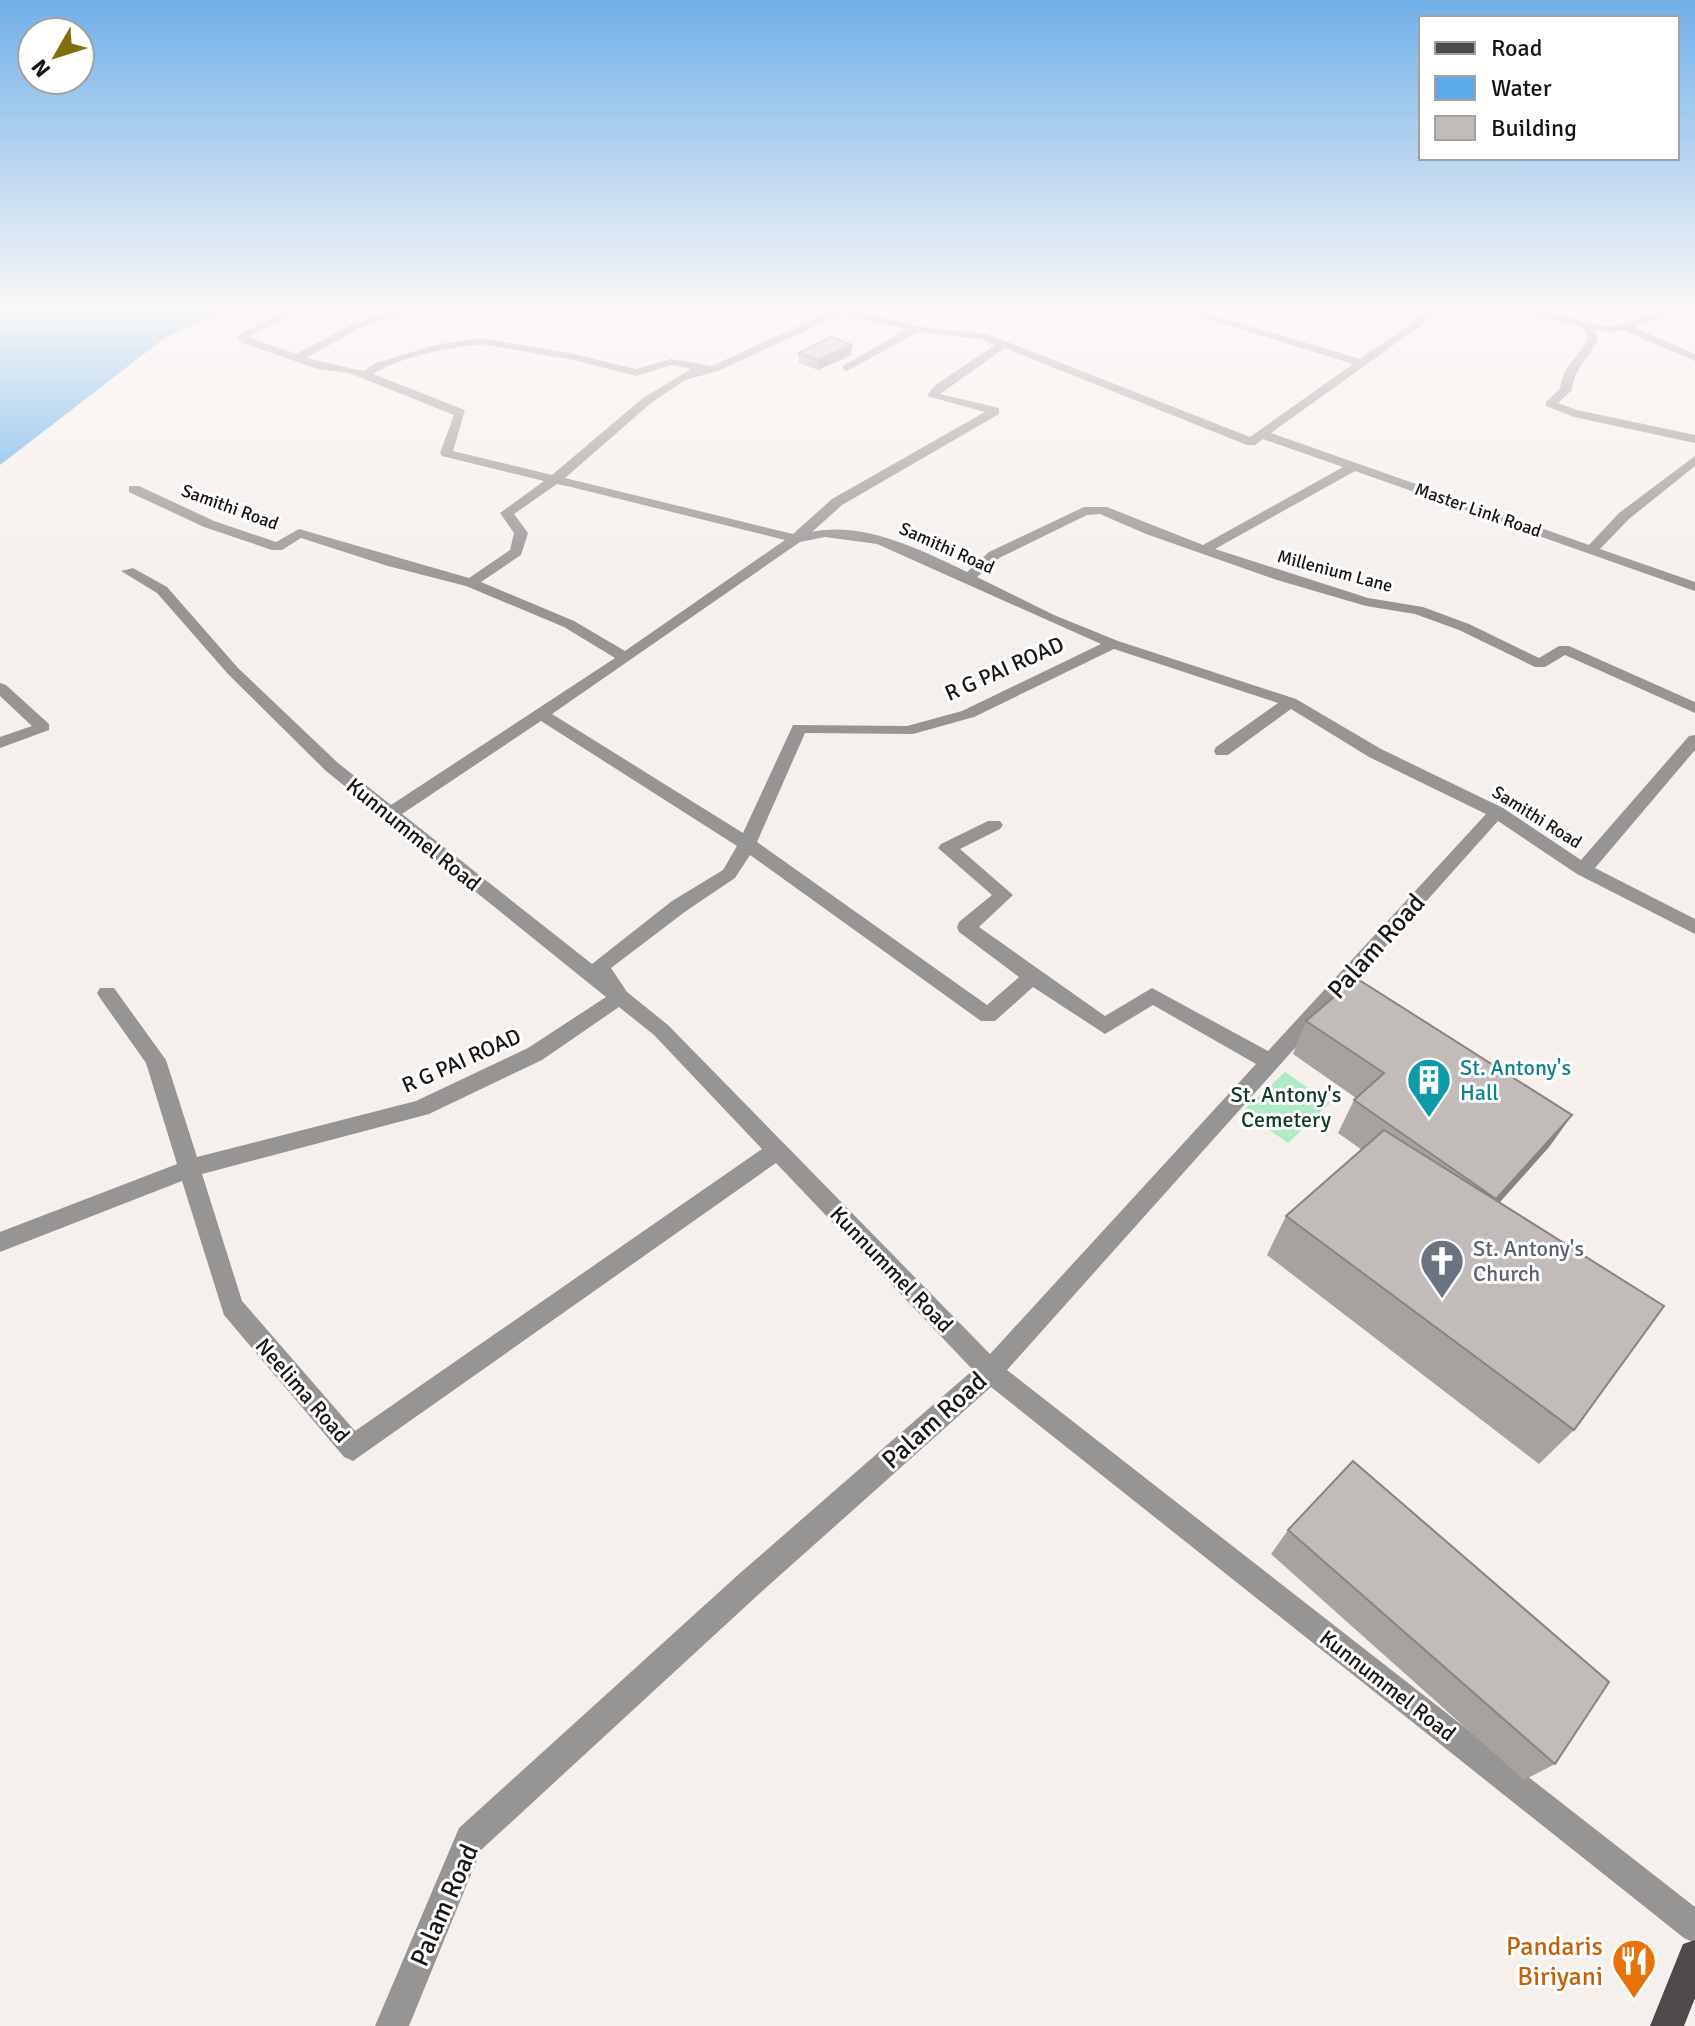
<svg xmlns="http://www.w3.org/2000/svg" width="1695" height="2026" viewBox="0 0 1695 2026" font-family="Signika,sans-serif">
<rect width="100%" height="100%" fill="#f6f0ed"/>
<path fill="#adeac5" d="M 1285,1072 L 1330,1103 L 1288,1143 L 1243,1111 Z"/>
<path fill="#5caaeb" d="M 0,308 L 233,308 L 166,337 L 0,465 Z"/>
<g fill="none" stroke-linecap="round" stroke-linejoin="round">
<path fill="#979494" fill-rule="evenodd" d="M 289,308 L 302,308 L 248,337 L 296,354 C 335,333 376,308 422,308 L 362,327 L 306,358 L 363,371 L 376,363 L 435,345 L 481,338 L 574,354 L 636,369 L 671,359 L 712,366 L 831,311 L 826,308 L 844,308 L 928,328 L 987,334 L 1250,437 L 1353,364 L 1172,308 L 1188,308 L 1360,359 L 1433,308 L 1445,308 L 1271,433 L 1589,545 L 1619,513 L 1695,456 L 1695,466 L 1629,519 L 1600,549 L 1695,582 L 1695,591 L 1355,471 L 1215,549 L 1368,598 L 1423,607 L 1469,624 L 1539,658 L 1559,646 L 1569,646 L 1695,702 L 1695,713 L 1565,655 L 1545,667 L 1535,667 L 1459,630 L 1415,614 L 1366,606 L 1277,580 L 1146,534 L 1100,514 L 1087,515 L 999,558 L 977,577 L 1054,615 L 1118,641 L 1296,699 L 1381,749 L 1503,808 L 1581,860 L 1689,736 L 1695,735 L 1695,750 L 1595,868 L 1695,919 L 1695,934 L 1577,874 L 1498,821 L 1007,1370 L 1695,1907 L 1695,1943 L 1684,1938 L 991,1387 L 759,1594 L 481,1850 L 409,2026 L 375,2026 L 459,1828 L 739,1574 L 973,1370 L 776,1163 L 353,1461 L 344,1457 L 224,1315 L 182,1181 L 0,1252 L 0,1232 L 177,1164 L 146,1063 L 100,998 L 97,993 L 100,988 L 114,988 L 166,1060 L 197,1157 L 416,1101 L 528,1048 L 606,997 L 326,771 L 228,674 L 157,593 L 121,571 L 133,568 L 167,587 L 238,668 L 338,763 L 391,805 L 615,658 L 564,627 L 466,586 L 388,566 L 301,538 L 282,550 L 272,550 L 204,527 L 129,492 L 129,486 L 139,486 L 214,521 L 276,542 L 299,529 L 469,578 L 510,550 L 514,533 L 500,513 L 544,481 L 442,456 L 440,453 L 454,415 L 349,373 L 318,369 L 242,343 L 236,336 ZM 842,314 L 907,329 L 843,366 L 843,370 L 847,371 L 918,332 L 981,339 L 995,345 L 934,386 L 927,396 L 985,412 L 832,499 L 793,534 L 565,478 L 651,403 L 685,380 L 718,371 ZM 481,344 L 574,360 L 636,376 L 672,365 L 691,369 L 643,398 L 552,475 L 453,451 L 465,410 L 373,374 C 404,355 445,349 481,344 ZM 1005,348 L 1247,445 L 1255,445 L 1263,439 L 1343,467 L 1203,545 L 1107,507 L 1084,507 L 989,552 L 967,572 C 921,550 864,521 812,532 L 842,505 L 999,414 L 999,408 L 940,394 ZM 557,484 L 571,487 L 785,540 L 625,651 L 574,621 L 481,582 L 521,555 L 528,533 L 514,514 ZM 825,537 L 877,544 L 1101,644 L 962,711 L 907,726 L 793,725 L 743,833 L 552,714 L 800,542 ZM 1114,649 L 1278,703 L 1216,747 L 1214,751 L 1216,755 L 1228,755 L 1291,709 L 1369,757 L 1486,814 L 1268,1051 L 1152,988 L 1105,1016 L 979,927 L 1013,895 L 960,849 L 1000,829 L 1003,825 L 1000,821 L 988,821 L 941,844 L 938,848 L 992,895 L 959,922 L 957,927 L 959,932 L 1019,977 L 987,1005 L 757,842 L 805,733 L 913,734 L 974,717 ZM 541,721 L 737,846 L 723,870 L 672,901 L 592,964 L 402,814 ZM 750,855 L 981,1021 L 995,1021 L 1033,987 L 1105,1034 L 1153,1005 L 1256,1064 L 990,1354 L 668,1025 L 627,992 L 611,968 L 686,911 L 735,878 ZM 619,1007 L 654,1035 L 762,1149 L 355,1431 L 242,1301 L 202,1174 L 429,1114 L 542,1060 Z
M 1503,308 L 1523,308 L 1611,327 L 1670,308 L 1685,308 L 1633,327 L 1695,354 L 1695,361 L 1623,330 L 1612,333 L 1594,329 L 1598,338 C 1590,358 1574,368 1572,390 L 1558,403 L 1577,410 L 1695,435 L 1695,443 L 1574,417 L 1546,406 L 1546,402 L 1560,389 C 1563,365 1578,359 1588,338 L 1582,327 Z
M 0,683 L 6,685 L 49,724 L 49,730 L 0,748 L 0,737 L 32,726 L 0,696 Z"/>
<path fill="#4e494a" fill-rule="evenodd" d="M 1695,1940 L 1695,1998 L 1684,2026 L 1650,2026 L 1683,1944 Z"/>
</g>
<path fill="#a6a29f" d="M 799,353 L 851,355 L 818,370 L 799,363 Z
M 1306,1021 L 1572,1115 L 1549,1147 L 1499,1203 L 1574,1430 L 1539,1464 L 1267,1255 L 1286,1216 L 1362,1150 L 1338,1133 L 1354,1100 L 1356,1098 L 1293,1054 Z
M 1288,1530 L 1555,1764 L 1524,1780 L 1271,1554 Z"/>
<path fill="#878482" d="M 852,345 L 851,355 L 818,370 L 818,360 Z
M 1572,1115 L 1549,1147 L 1475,1230 L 1496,1199 Z"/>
<path fill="#c1bcb9" stroke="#878482" stroke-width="2" d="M 831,337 L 852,345 L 818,360 L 799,353 Z
M 1356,978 L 1572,1115 L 1496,1199 L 1354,1100 L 1384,1073 L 1306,1021 Z
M 1384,1130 L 1664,1306 L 1574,1430 L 1286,1216 Z
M 1353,1461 L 1609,1682 L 1555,1764 L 1288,1530 Z"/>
<linearGradient id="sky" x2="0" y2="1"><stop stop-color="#70b0e9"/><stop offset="0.52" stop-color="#fbf8f7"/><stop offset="1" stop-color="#fbf8f7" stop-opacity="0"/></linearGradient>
<rect width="1695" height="592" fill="url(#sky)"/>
<defs>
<g id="building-pin" transform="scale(2.3)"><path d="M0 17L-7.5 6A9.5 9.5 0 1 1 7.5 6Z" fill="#0f9aa8" stroke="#fff"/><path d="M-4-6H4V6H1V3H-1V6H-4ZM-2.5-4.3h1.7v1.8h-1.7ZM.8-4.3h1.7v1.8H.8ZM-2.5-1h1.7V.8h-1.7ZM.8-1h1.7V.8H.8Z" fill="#fff"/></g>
<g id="church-pin" transform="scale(2.3)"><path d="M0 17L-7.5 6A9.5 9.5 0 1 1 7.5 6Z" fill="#6b7280" stroke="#fff"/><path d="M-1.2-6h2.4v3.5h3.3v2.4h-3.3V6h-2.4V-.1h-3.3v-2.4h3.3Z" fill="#fff"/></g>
<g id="restaurant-pin" transform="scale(2.3)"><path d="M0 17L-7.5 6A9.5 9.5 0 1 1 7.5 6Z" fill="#e8710a" stroke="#fff"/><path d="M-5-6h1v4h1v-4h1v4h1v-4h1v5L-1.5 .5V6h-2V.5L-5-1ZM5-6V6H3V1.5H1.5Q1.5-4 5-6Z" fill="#fff"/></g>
</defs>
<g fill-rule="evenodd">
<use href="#building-pin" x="1429" y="1080"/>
<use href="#church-pin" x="1442" y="1261"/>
<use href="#restaurant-pin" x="1634" y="1961"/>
</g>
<g text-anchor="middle" stroke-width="6" stroke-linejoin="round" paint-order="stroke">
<g font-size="18" fill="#171514" stroke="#fff">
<text transform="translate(230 507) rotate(20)" y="6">Samithi Road</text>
<text transform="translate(1478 510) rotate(19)" y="6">Master Link Road</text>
<text transform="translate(947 548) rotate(24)" y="6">Samithi Road</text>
<text transform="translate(1335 571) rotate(15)" y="6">Millenium Lane</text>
<text transform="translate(1537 817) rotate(32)" y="6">Samithi Road</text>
</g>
<g font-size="22" fill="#171514" stroke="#fff">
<text transform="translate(1004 668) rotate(-24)" y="8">R G PAI ROAD</text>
<text transform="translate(414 834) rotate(39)" y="8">Kunnummel Road</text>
<text transform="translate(461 1060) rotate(-24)" y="8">R G PAI ROAD</text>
<text transform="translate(892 1269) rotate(46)" y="8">Kunnummel Road</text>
<text transform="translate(303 1390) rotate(49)" y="8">Neelima Road</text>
<text transform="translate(1388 1685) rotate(38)" y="8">Kunnummel Road</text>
</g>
<g font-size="22" fill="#0d838f" stroke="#fff" text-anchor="start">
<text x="1460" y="1075">St. Antony's<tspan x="1460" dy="25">Hall</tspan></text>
</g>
<g font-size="22" fill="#123c27" stroke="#fff">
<text x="1286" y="1102">St. Antony's<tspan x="1286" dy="25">Cemetery</tspan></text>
</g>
<g font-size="22" fill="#5b616d" stroke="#fff" text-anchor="start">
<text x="1473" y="1256">St. Antony's<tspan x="1473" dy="25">Church</tspan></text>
</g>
<g font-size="26" fill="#171514" stroke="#fff">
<text transform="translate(1376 946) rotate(-48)" y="9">Palam Road</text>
<text transform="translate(934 1420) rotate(-42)" y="9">Palam Road</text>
<text transform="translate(444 1905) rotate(-66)" y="9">Palam Road</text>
</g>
<g font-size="26" fill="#c56008" stroke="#fff" text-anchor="end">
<text x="1603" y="1955">Pandaris<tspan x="1603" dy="30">Biriyani</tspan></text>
</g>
</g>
<rect x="1419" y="16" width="260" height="144" fill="#ffffff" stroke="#a2a1a1" stroke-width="2"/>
<rect x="1435" y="42" width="40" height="12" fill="#4e494a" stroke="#a2a1a1" stroke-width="2"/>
<text x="1491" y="56" font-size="24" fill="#171514">Road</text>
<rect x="1435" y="76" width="40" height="24" fill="#5caaeb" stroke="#a2a1a1" stroke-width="2"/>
<text x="1491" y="96" font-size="24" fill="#171514">Water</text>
<rect x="1435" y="116" width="40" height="24" fill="#c1bcb9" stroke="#a2a1a1" stroke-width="2"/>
<text x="1491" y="136" font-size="24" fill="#171514">Building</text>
<g transform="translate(56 56) rotate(231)"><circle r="38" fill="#ffffff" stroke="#a2a1a1" stroke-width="2"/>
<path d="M0-6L14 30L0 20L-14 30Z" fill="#806e0b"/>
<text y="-12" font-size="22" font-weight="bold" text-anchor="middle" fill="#171514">N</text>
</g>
</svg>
